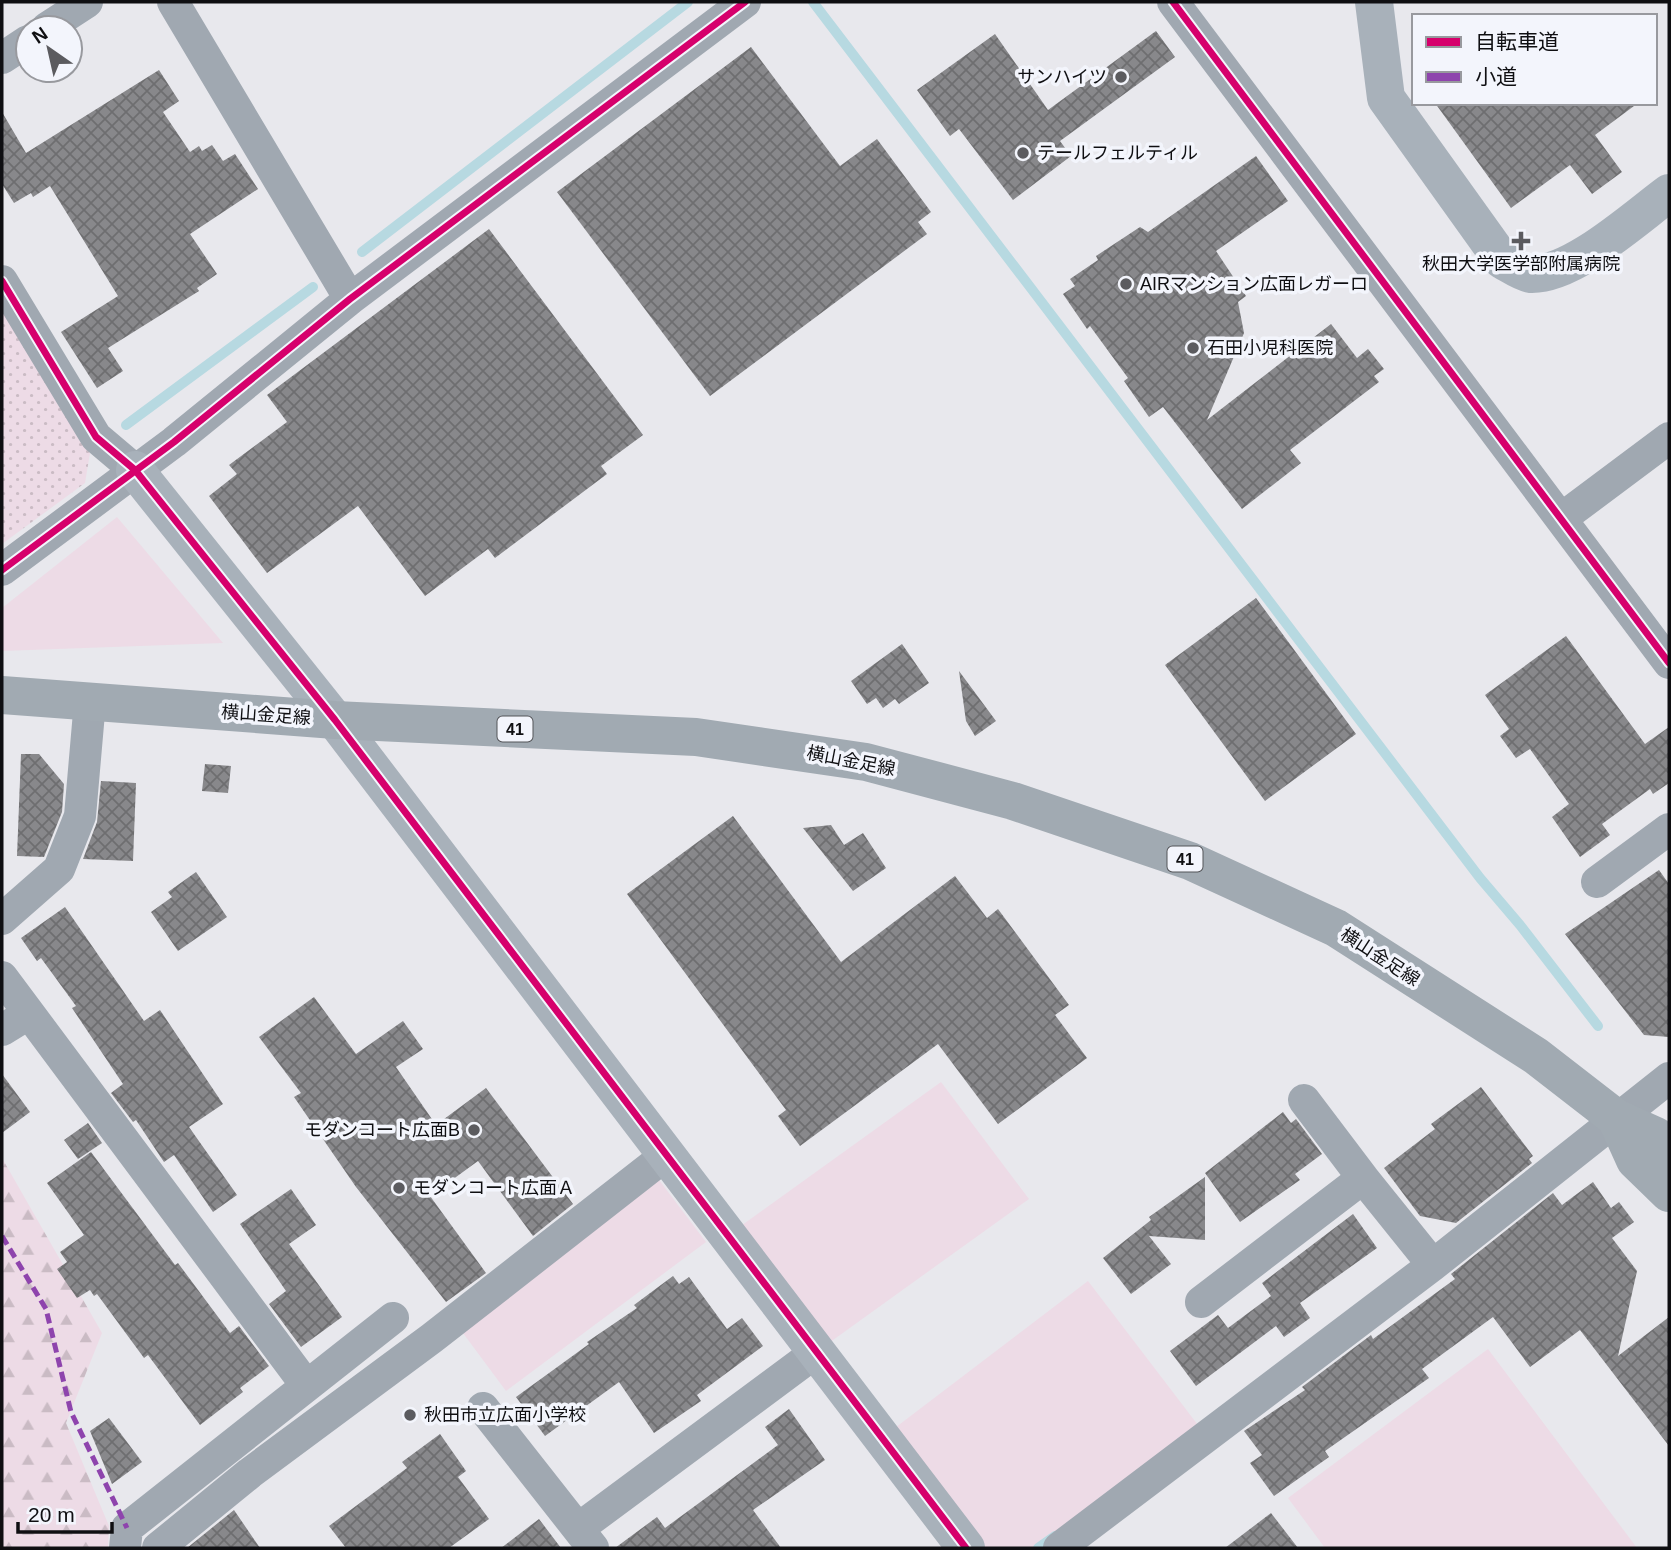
<svg xmlns="http://www.w3.org/2000/svg" width="1671" height="1550" viewBox="0 0 1671 1550" font-family="Arial,'Noto Sans JP',sans-serif">
<defs>
<pattern id="forest-firs" width="22" height="20" patternUnits="userSpaceOnUse" patternTransform="scale(1.75)"><rect width="22" height="20" fill="#eddbe6"/><path d="M5 1l3.5 6h-7zM16 11l3.5 6h-7z" fill="#cabbc4"/></pattern>
<pattern id="park-dots" width="8" height="8" patternUnits="userSpaceOnUse" patternTransform="scale(1.75)"><rect width="8" height="8" fill="#eddbe6"/><path d="M2 2h.1M6 6h.1" fill="none" stroke="#cabbc4" stroke-width="1.8" stroke-linecap="round"/></pattern>
<pattern id="building-cross-hatch" width="8" height="8" patternUnits="userSpaceOnUse" patternTransform="scale(1.75)"><rect width="8" height="8" fill="#88888b"/><path d="M0 0l8 8M0 8l8-8" fill="none" stroke="#6e6e70"/></pattern>
</defs>
<rect width="100%" height="100%" fill="#e8e8ed"/>
<path fill="#eddbe6" d="M 117,517 L 223,643 L 2,651 L 2,608 Z
M 941,1082 L 1029,1199 L 815,1353 L 727,1236 Z
M 656,1176 L 706,1242 L 506,1391 L 457,1325 Z
M 1088,1281 L 1201,1429 L 1055,1548 L 966,1548 L 883,1437 Z
M 1488,1349 L 1637,1548 L 1325,1548 L 1288,1498 Z"/>
<path fill="url(#forest-firs)" d="M 2,1158 L 102,1333 L 66,1423 L 109,1526 L 108,1548 L 2,1548 Z"/>
<path fill="url(#park-dots)" d="M 2,306 L 90,453 L 85,483 L 2,544 Z"/>
<g fill="none" stroke-linecap="round" stroke-linejoin="round">
<path stroke="#b7d9e1" stroke-width="10" d="M 813,2 L 1480,878 L 1520,925 L 1598,1026
M 362,252 L 688,2
M 126,425 L 313,287
M 1038,1548 L 1055,1536"/>
</g>
<path fill="url(#building-cross-hatch)" d="M 1156,31 L 1175,57 L 1060,141 L 1071,156 L 1013,200 L 959,129 L 950,136 L 917,90 L 995,34 L 1048,110 Z
M 751,47 L 840,166 L 877,139 L 931,212 L 918,222 L 927,234 L 710,396 L 557,192 Z
M 159,70 L 179,101 L 163,112 L 190,152 L 199,146 L 202,151 L 212,145 L 223,161 L 235,154 L 258,189 L 190,234 L 217,274 L 197,288 L 199,291 L 108,348 L 123,371 L 97,388 L 61,332 L 118,296 L 50,186 L 33,197 L 31,193 L 14,203 L 2,184 L 2,112 L 26,153 Z
M 1435,103 L 1638,103 L 1595,135 L 1622,172 L 1592,194 L 1570,165 L 1511,208 Z
M 1256,156 L 1288,201 L 1216,251 L 1246,296 L 1238,302 L 1244,333 L 1207,420 L 1331,324 L 1357,358 L 1368,349 L 1384,369 L 1374,376 L 1379,382 L 1290,450 L 1301,463 L 1242,509 L 1163,407 L 1149,417 L 1124,381 L 1128,378 L 1090,326 L 1087,329 L 1063,294 L 1075,286 L 1070,279 L 1098,260 L 1096,256 L 1140,227 L 1148,232 Z
M 489,229 L 643,435 L 601,466 L 607,474 L 495,558 L 488,549 L 425,596 L 358,506 L 267,573 L 209,496 L 237,474 L 229,465 L 287,422 L 267,395 Z
M 1256,598 L 1356,734 L 1265,801 L 1165,665 Z
M 1566,636 L 1645,744 L 1669,727 L 1669,783 L 1653,794 L 1650,789 L 1602,824 L 1610,835 L 1580,857 L 1552,817 L 1569,804 L 1530,749 L 1516,758 L 1500,736 L 1509,729 L 1485,695 Z
M 902,644 L 929,683 L 899,704 L 895,699 L 883,708 L 876,698 L 867,704 L 851,681 Z
M 959,671 L 996,721 L 975,736 L 966,721 Z
M 21,754 L 39,754 L 64,784 L 62,812 L 44,857 L 17,856 Z
M 205,764 L 231,766 L 228,793 L 202,791 Z
M 101,781 L 136,783 L 133,861 L 83,859 L 97,822 Z
M 733,816 L 841,962 L 955,876 L 987,918 L 998,909 L 1069,1005 L 1055,1015 L 1087,1058 L 998,1124 L 938,1044 L 800,1146 L 778,1116 L 786,1110 L 627,894 Z
M 831,825 L 844,845 L 863,833 L 886,868 L 853,891 L 803,828 Z
M 1659,870 L 1669,884 L 1669,1037 L 1644,1035 L 1565,934 Z
M 196,872 L 227,917 L 178,951 L 151,912 L 172,897 L 168,892 Z
M 65,907 L 144,1021 L 160,1010 L 223,1104 L 189,1127 L 237,1195 L 213,1212 L 174,1155 L 164,1162 L 136,1120 L 133,1122 L 111,1093 L 123,1084 L 72,1008 L 76,1006 L 41,958 L 37,961 L 21,938 Z
M 314,997 L 356,1054 L 403,1021 L 423,1049 L 396,1067 L 436,1125 L 486,1088 L 573,1204 L 533,1236 L 478,1161 L 430,1196 L 486,1273 L 446,1302 L 356,1187 L 294,1097 L 301,1093 L 259,1037 Z
M 2,1074 L 30,1112 L 2,1133 Z
M 1481,1087 L 1533,1156 L 1529,1159 L 1532,1163 L 1456,1223 L 1420,1216 L 1384,1168 L 1435,1129 L 1431,1124 Z
M 1283,1112 L 1291,1123 L 1296,1119 L 1322,1154 L 1295,1174 L 1300,1180 L 1240,1222 L 1205,1173 Z
M 88,1123 L 102,1143 L 78,1159 L 64,1140 Z
M 91,1152 L 175,1265 L 178,1263 L 230,1333 L 239,1326 L 269,1366 L 240,1388 L 243,1392 L 200,1425 L 148,1355 L 144,1358 L 97,1294 L 94,1296 L 90,1290 L 77,1298 L 57,1269 L 67,1262 L 60,1252 L 84,1235 L 47,1183 Z
M 1205,1177 L 1205,1240 L 1149,1236 L 1171,1264 L 1131,1294 L 1103,1258 L 1151,1220 L 1149,1217 Z
M 1593,1182 L 1611,1208 L 1619,1202 L 1634,1222 L 1612,1238 L 1637,1271 L 1618,1356 L 1669,1317 L 1669,1446 L 1580,1330 L 1530,1367 L 1493,1317 L 1422,1369 L 1429,1378 L 1325,1451 L 1329,1457 L 1274,1496 L 1250,1463 L 1262,1455 L 1244,1431 L 1305,1390 L 1302,1387 L 1371,1335 L 1373,1339 L 1455,1279 L 1451,1274 L 1553,1193 L 1562,1205 Z
M 291,1189 L 316,1225 L 289,1244 L 342,1317 L 301,1347 L 269,1304 L 286,1291 L 240,1224 Z
M 1353,1214 L 1377,1248 L 1300,1303 L 1310,1318 L 1284,1337 L 1276,1326 L 1196,1386 L 1170,1351 L 1218,1315 L 1228,1328 L 1271,1296 L 1262,1283 Z
M 673,1276 L 679,1284 L 689,1277 L 727,1329 L 742,1318 L 763,1346 L 697,1395 L 701,1401 L 654,1433 L 619,1382 L 545,1436 L 516,1397 L 589,1344 L 587,1342 L 637,1308 L 634,1305 Z
M 789,1409 L 825,1460 L 753,1510 L 781,1548 L 615,1548 L 657,1517 L 665,1528 L 778,1445 L 765,1427 Z
M 109,1418 L 142,1462 L 112,1484 L 90,1431 Z
M 440,1434 L 466,1471 L 458,1477 L 489,1519 L 449,1548 L 346,1548 L 329,1526 L 407,1468 L 402,1462 Z
M 234,1510 L 260,1548 L 187,1548 Z
M 1271,1513 L 1298,1548 L 1225,1548 Z
M 539,1519 L 561,1548 L 501,1548 Z"/>
<g fill="none" stroke-linecap="round" stroke-linejoin="round">
<path stroke="#a0a8b1" stroke-width="32" d="M 173,2 L 350,299
M 1173,2 L 1669,663
M 47,28 L 87,2
M 2,58 L 28,41
M 2,281 L 96,437 L 135,470
M 1562,518 L 1669,438
M 2,570 L 174,442 L 350,299 L 745,2
M 1597,882 L 1669,829
M 2,919 L 59,869 L 80,816 L 90,701
M 2,977 L 306,1385
M 2,1030 L 28,1014
M 1304,1100 L 1363,1178
M 1201,1302 L 1363,1178 L 1433,1265
M 483,1408 L 593,1548
M 579,1528 L 815,1353
M 125,1548 L 127,1528 L 393,1318
M 158,1548 L 250,1473 L 432,1338 L 665,1156
M 1059,1548 L 1433,1265 L 1669,1078"/>
<path stroke="#a8b1ba" stroke-width="38" d="M 1374,2 L 1386,98 L 1502,260 C 1510,264 1522,273 1531,274 C 1573,275 1635,218 1669,193
M 135,470 L 335,720 L 966,1548"/>
<path stroke="#a1aab2" stroke-width="38" d="M 2,695 L 335,720 L 696,737 L 866,762 L 1013,801 L 1190,861 L 1336,928 L 1536,1056 L 1616,1118 L 1656,1136 L 1669,1148
M 1616,1118 L 1635,1160 L 1669,1193"/>
<path stroke="#8e44ad" stroke-width="5" stroke-dasharray="10 5" stroke-linecap="butt" d="M 2,1236 L 46,1309 L 71,1412 L 127,1528"/>
<g stroke="#f3f5fc" stroke-width="11">
<path id="cycleway" d="M 1173,2 L 1669,663
M 2,281 L 96,437 L 135,470 L 335,720 L 966,1548
M 2,570 L 174,442 L 350,299 L 745,2"/>
</g>
<use href="#cycleway" stroke="#d6006c" stroke-width="7"/>
</g>
<g fill="#5b5b5f" stroke="#f3f5fc" stroke-width="2.5">
<circle cx="1121" cy="77" r="7"/>
<circle cx="1023" cy="153" r="7"/>
<path d="M1517.5 230.5h7v7h7v7h-7v7h-7v-7h-7v-7h7z"/>
<circle cx="1126" cy="284" r="7"/>
<circle cx="1193" cy="348" r="7"/>
<circle cx="474" cy="1130" r="7"/>
<circle cx="399" cy="1188" r="7"/>
<circle cx="410" cy="1415" r="7"/>
</g>
<g text-anchor="middle" stroke-width="7" stroke-linejoin="round" paint-order="stroke">
<g fill="#f3f5fc" stroke="#535458" stroke-width="2">
<rect x="497.5" y="716.5" width="35" height="25" rx="5"/>
<rect x="1167.5" y="846.5" width="35" height="25" rx="5"/>
</g>
<g font-size="16" font-weight="bold" fill="#0f0f12">
<text x="515" y="735">41</text>
<text x="1185" y="865">41</text>
</g>
<g font-size="18" fill="#0f0f12" stroke="#f3f5fc" text-anchor="start">
<text x="1107" y="83" text-anchor="end">サンハイツ</text>
<text x="1037" y="159">テールフェルティル</text>
<text x="1521" y="270" text-anchor="middle">秋田大学医学部附属病院</text>
<text x="1140" y="290">AIRマンション広面レガーロ</text>
<text x="1207" y="354">石田小児科医院</text>
<text x="460" y="1136" text-anchor="end">モダンコート広面B</text>
<text x="413" y="1194">モダンコート広面Ａ</text>
<text x="424" y="1421">秋田市立広面小学校</text>
</g>
<g font-size="18" fill="#0f0f12" stroke="#f3f5fc">
<text transform="translate(266 715) rotate(4)" y="6">横山金足線</text>
<text transform="translate(851 761) rotate(11)" y="6">横山金足線</text>
<text transform="translate(1380 957) rotate(33)" y="6">横山金足線</text>
</g>
</g>
<rect width="1671" height="1550" fill="none" stroke="#0f0f12" stroke-width="7"/>
<rect x="1412" y="14" width="245" height="91" fill="#f3f5fc" stroke="#98999e" stroke-width="2"/>
<rect x="1426" y="37" width="35" height="10" fill="#d6006c" stroke="#98999e" stroke-width="2"/>
<text x="1475" y="49" font-size="21" fill="#0f0f12">自転車道</text>
<rect x="1426" y="72" width="35" height="10" fill="#8e44ad" stroke="#98999e" stroke-width="2"/>
<text x="1475" y="84" font-size="21" fill="#0f0f12">小道</text>
<g transform="translate(49 49) rotate(326)"><circle r="33" fill="#f3f5fc" stroke="#98999e" stroke-width="2"/>
<path d="M0-5L12 26L0 18L-12 26Z" fill="#5b5b5f"/>
<text y="-10" font-size="19" font-weight="bold" text-anchor="middle" fill="#0f0f12">N</text>
</g>
<path d="M18 1522v10h94v-10" fill="none" stroke="#0f0f12" stroke-width="3.5"/>
<text x="28" y="1522" font-size="21" fill="#0f0f12" stroke="#f3f5fc" stroke-width="5" paint-order="stroke">20 m</text>
</svg>
